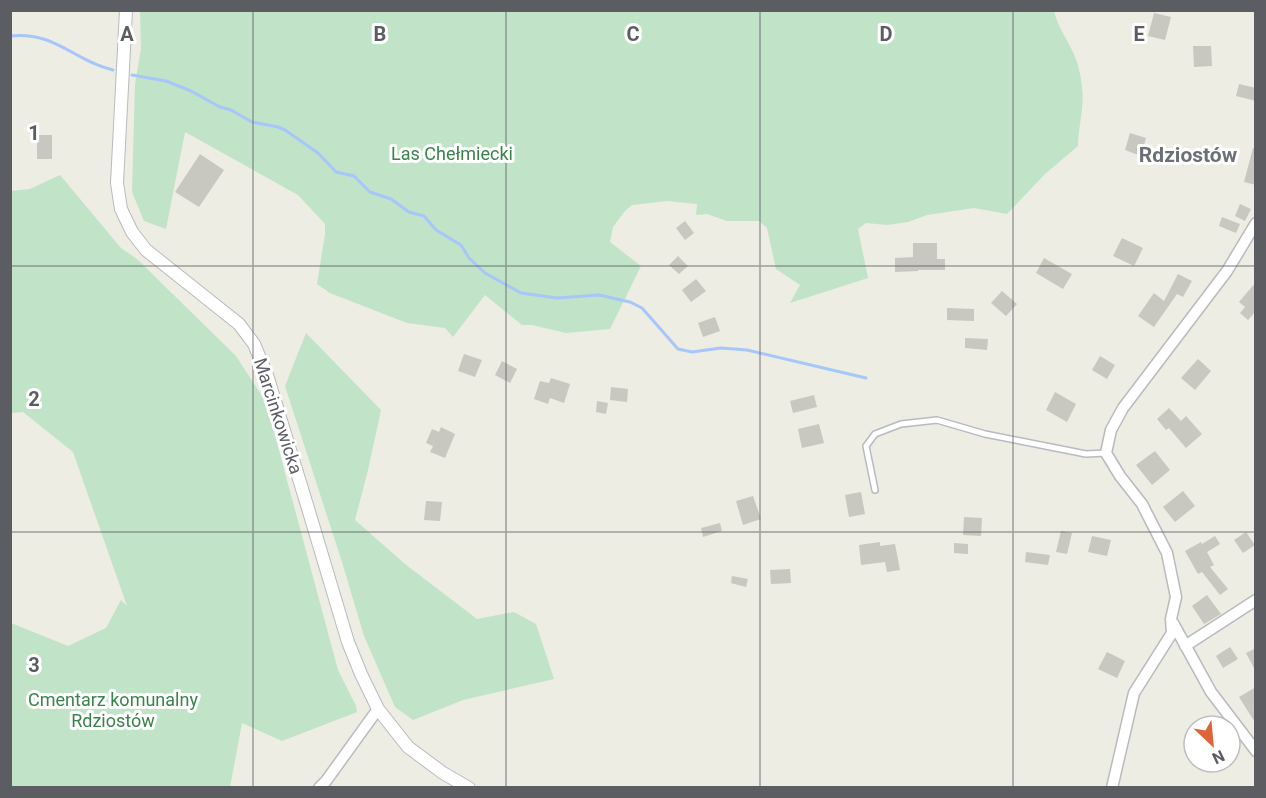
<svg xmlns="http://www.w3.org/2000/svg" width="1266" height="798" viewBox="0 0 1266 798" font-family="Roboto,sans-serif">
<rect width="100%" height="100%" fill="#edede3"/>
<path fill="#c1e3c8" d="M 140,11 L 1054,11 C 1058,29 1071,44 1077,62 C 1081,75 1084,94 1082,108 C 1081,121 1078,133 1078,146 L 1045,174 L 1007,214 L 974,208 L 927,215 L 908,222 L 887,225 L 866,223 L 858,229 L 868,278 L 790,303 L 800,285 L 776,269 L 767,228 L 759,221 L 727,221 L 707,214 L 696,215 L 697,204 L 667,201 L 632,205 L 625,211 L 613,227 L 610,242 L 641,266 L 610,329 L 566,333 L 532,325 L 522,325 L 485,295 L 453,337 L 445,328 L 407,323 L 330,293 L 317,284 L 325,234 L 325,224 L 298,195 L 185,132 L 166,229 L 144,221 L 132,192 L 135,84 L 141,49 Z
M 60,175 L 121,248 L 137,259 L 236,356 L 266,402 L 338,670 L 356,706 L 357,712 L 282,741 L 242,723 L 230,787 L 11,787 L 11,623 L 68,646 L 106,628 L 121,600 L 127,606 L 73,452 L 23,412 L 11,413 L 11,191 L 30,189 Z
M 306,333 L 381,410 L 368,470 L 355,520 L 405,564 L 477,619 L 514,612 L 536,624 L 554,679 L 463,700 L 413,720 L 395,707 L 364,636 L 342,562 L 285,386 Z"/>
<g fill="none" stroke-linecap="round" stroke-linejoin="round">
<path stroke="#a7c6f9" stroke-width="3" d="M 10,36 C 55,31 74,61 113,70
M 132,75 L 166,81 L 191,91 L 220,107 L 231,110 L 252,122 L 278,127 L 285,130 L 318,153 L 336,172 L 354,176 L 370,192 L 391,199 L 409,212 L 424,216 L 436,230 L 461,245 L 469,258 L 485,273 L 521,293 L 557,298 L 599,295 L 630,302 L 642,308 L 678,349 L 692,352 L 721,348 L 747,350 L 866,378"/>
</g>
<path fill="#c8c7c0" d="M 1154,13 L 1171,17 L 1165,40 L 1148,36 Z
M 1193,46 L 1211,46 L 1212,66 L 1194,67 Z
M 1239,84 L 1256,88 L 1256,101 L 1236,96 Z
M 1130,133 L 1146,138 L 1141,156 L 1125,150 Z
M 37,135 L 52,135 L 52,159 L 37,159 Z
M 1253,148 L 1256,149 L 1256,185 L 1244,182 Z
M 200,154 L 224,170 L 199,207 L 175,192 Z
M 1240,204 L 1251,209 L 1245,221 L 1235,216 Z
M 1222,217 L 1240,224 L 1236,233 L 1219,226 Z
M 685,221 L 694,233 L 685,240 L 676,228 Z
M 1122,238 L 1143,248 L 1134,266 L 1113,256 Z
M 913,243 L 937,243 L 937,259 L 945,259 L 945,270 L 918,270 L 918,271 L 895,272 L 895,258 L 913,257 Z
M 678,256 L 688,266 L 679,274 L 669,265 Z
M 1044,258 L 1072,274 L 1063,289 L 1036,273 Z
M 1178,274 L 1192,281 L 1183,297 L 1177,294 L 1154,327 L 1138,316 L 1154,293 L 1164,301 Z
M 696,279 L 706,291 L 691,302 L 682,290 Z
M 1256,282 L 1256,311 L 1248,320 L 1240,313 L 1245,307 L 1239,302 Z
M 1002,291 L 1017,304 L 1006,316 L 991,303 Z
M 947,308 L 974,309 L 974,321 L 947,320 Z
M 715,317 L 720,331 L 703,337 L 698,323 Z
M 965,338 L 988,339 L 987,350 L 965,348 Z
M 464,354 L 482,360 L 475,377 L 458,371 Z
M 1100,356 L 1115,365 L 1107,379 L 1092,370 Z
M 1198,359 L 1211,371 L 1195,390 L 1181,378 Z
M 502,361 L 517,369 L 510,383 L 495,375 Z
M 551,378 L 570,384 L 564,403 L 550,398 L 548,404 L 534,399 L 540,381 L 549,383 Z
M 611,387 L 628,389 L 627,402 L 610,400 Z
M 1055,392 L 1076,404 L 1067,422 L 1046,410 Z
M 814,395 L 817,407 L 793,413 L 790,401 Z
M 597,401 L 608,403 L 606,414 L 596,412 Z
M 1169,408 L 1181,421 L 1186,416 L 1202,434 L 1186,448 L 1169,428 L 1166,430 L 1157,419 Z
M 819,424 L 824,443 L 802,448 L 798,429 Z
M 441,427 L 455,434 L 445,458 L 430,452 L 433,446 L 426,443 L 432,429 L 439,432 Z
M 1155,451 L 1170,470 L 1152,485 L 1136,465 Z
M 1183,491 L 1195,506 L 1175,522 L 1163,507 Z
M 861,492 L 865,514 L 849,517 L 845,495 Z
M 753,496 L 761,519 L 743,525 L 736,501 Z
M 426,501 L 442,502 L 440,521 L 424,520 Z
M 964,517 L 982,518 L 981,536 L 963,535 Z
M 720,523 L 722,531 L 703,537 L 701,528 Z
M 1061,531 L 1072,533 L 1067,554 L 1056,552 Z
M 1246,532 L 1255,545 L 1243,553 L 1234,540 Z
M 1092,536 L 1111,540 L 1107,556 L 1088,552 Z
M 1215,536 L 1220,544 L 1207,552 L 1214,565 L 1210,567 L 1228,589 L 1220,595 L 1202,572 L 1198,574 L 1185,551 L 1201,542 L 1202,544 Z
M 880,542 L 880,546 L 895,544 L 900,570 L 887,572 L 885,562 L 861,565 L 859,545 Z
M 954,543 L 968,544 L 968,554 L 954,553 Z
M 1026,552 L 1050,555 L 1048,565 L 1025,562 Z
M 790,569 L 791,583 L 771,584 L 770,570 Z
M 732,576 L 748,579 L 746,587 L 731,583 Z
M 1207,595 L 1221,614 L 1204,624 L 1192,606 Z
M 1230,647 L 1238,659 L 1223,668 L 1216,656 Z
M 1256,648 L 1256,672 L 1246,653 Z
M 1107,652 L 1125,661 L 1117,678 L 1098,669 Z
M 1256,687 L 1256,724 L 1239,697 Z"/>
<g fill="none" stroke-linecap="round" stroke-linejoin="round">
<g stroke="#b8babf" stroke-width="8">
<path id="service" d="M 875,490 L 866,446 L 875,434 L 901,424 L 937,420 L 985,434 L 1086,454 L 1106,453"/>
</g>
<g stroke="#b8babf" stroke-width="13">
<path id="minor" d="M 1173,623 L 1211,692 L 1256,751
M 1185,646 L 1256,600
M 319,788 L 326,781 L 378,709
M 1112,788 L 1134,693 L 1172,633 L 1171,619 L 1176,597 L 1167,553 L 1142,504 L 1120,476 L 1106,453 L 1111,430 L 1123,408 L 1227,271 L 1256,223"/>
</g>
<g stroke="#b8babf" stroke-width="14">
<path id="tertiary" d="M 126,10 L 117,183 L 121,209 L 132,232 L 146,250 L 239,324 L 254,344 L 267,375 L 307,505 L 348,642 L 361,674 L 378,709 L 408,747 L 443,773 L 469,788"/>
</g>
<use href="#service" stroke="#fff" stroke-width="5"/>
<use href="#minor" stroke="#fff" stroke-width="10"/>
<use href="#tertiary" stroke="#fff" stroke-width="12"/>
</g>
<path fill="none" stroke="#5b5d63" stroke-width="1.5" stroke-opacity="0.55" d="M 253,10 L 253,788M 506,10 L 506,788M 760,10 L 760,788M 1013,10 L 1013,788M 10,266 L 1256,266M 10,532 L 1256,532"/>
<g text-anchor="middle" stroke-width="6" stroke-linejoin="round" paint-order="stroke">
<g font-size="18" fill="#3b834b" stroke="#fff">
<text x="452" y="160">Las Chełmiecki</text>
<text x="113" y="706">Cmentarz komunalny<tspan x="113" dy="21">Rdziostów</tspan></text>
</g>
<g font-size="18" fill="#5b5d63" stroke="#fff">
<text transform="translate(278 416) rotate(72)" y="6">Marcinkowicka</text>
</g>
<g font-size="21" font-weight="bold" fill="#6c6f75" stroke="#fff">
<text x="1188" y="162">Rdziostów</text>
</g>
</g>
<g font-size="20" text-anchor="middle" font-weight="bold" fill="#5b5d63" stroke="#fff" stroke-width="6" stroke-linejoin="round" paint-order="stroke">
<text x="127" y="41">A</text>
<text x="380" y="41">B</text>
<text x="633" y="41">C</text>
<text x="886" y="41">D</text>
<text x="1139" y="41">E</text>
<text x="34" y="140">1</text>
<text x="34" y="406">2</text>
<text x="34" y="672">3</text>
</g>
<rect width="1266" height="798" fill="none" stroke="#5b5d63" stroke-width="24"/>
<g transform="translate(1212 744) rotate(154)"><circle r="28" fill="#ffffff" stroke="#bdbec1" stroke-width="1.5"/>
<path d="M0-4.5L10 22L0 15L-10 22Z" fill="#dd6439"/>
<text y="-9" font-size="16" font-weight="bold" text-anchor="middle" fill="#5b5d63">N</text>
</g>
</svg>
